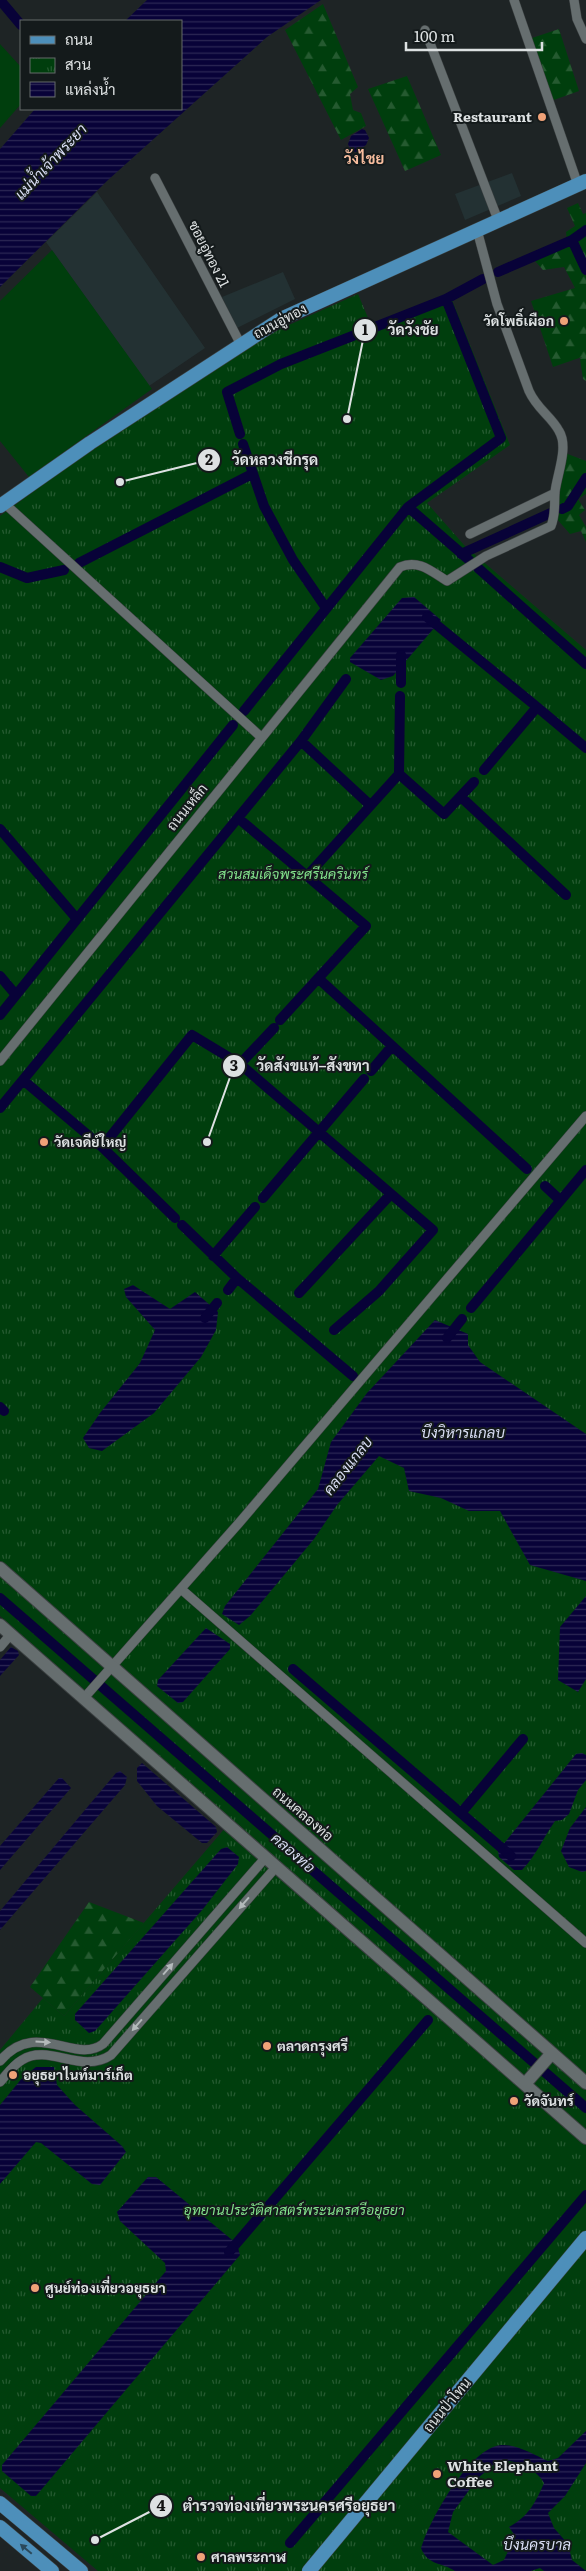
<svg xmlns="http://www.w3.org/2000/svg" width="586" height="2571" viewBox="0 0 586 2571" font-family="Literata,Sarabun,serif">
<defs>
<pattern id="forest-firs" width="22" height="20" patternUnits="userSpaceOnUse" patternTransform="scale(1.25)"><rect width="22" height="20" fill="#003e0d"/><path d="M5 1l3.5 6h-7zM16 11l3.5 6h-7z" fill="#255a30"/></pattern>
<pattern id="park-tufts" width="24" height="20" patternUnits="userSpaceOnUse" patternTransform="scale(1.25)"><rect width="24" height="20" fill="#003e0d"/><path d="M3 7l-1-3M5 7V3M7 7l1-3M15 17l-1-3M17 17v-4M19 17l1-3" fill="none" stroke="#255a30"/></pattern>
<pattern id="water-rules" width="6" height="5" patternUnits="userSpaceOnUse" patternTransform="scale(1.25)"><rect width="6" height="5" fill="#080238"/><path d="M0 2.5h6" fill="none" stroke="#2c2754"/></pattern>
</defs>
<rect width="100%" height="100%" fill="#1e2425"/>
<path fill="#233133" d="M 512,173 L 521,196 L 465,220 L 455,194 Z
M 97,192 L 205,348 L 149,386 L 46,242 Z
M 283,272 L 295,299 L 237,328 L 222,297 Z"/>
<path fill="#003e0d" d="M 0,44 L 21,67 L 21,104 L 0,128 Z
M 52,250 L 152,389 L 29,477 L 0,441 L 0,301 Z"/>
<path fill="url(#forest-firs)" d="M 323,4 L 358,87 L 350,94 L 353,110 L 361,113 L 366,126 L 341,140 L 285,30 Z
M 559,29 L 579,91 L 551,101 L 529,39 Z
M 407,76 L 441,155 L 405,171 L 368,89 Z
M 578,203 L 583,214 L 586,213 L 586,381 L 583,379 L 580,359 L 582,357 L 553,367 L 531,301 L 575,288 L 564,267 L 543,270 L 535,261 L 567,240 L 566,232 L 575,226 L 567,208 Z
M 565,453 L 586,461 L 586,494 L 578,499 L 585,510 L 579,515 L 586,527 L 586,542 L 581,531 L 570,534 L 556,518 L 557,486 Z
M 89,1902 L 144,1923 L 64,2016 L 30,1987 Z"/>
<path fill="url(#park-tufts)" d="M 358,294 L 371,325 L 450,295 L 510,445 L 427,503 L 465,546 L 586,650 L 586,2571 L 98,2571 L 0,2488 L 0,2050 L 43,1998 L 64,2016 L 232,1820 L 0,1616 L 0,516 L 67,467 L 230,359 L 280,329 Z"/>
<path fill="url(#water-rules)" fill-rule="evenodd" d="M 147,0 L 321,0 L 267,37 L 108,180 L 0,287 L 0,149 L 35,109 L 181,109 L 181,21 L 125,21 Z
M 362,129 L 365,130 L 369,138 L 366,145 L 356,152 L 351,151 L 348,144 L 351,136 Z
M 414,597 L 441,620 L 393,676 L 381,680 L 350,662 L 350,658 L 402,598 Z
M 133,1285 L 170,1309 L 195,1292 L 218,1312 L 216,1330 L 201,1357 L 154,1413 L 102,1451 L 89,1448 L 83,1438 L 100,1413 L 140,1363 L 155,1330 L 126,1297 L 124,1289 Z
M 435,1320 L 468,1334 L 468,1345 L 480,1362 L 586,1434 L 586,1581 L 530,1565 L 500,1511 L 469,1511 L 441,1498 L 409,1491 L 404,1468 L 379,1456 L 337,1505 L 314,1539 L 250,1616 L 239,1625 L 222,1614 L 225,1606 L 318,1489 L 331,1442 L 367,1393 Z
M 586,1596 L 586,1679 L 578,1692 L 558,1680 L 560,1627 Z
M 206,1628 L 230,1644 L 230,1649 L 183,1702 L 178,1703 L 157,1686 L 158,1680 Z
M 11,1647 L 18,1651 L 19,1655 L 0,1676 L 0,1660 Z
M 582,1753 L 586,1755 L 586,1780 L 578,1790 L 569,1814 L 562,1820 L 555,1821 C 543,1838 536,1856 522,1870 L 514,1870 L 499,1857 L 498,1851 L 576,1754 Z
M 142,1763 L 216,1827 L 217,1832 L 207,1843 L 202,1843 L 157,1806 L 137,1781 L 137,1768 Z
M 120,1771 L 127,1777 L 125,1785 L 0,1930 L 0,1911 L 116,1773 Z
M 59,1778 L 62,1778 L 71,1788 L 0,1870 L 0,1846 Z
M 586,1807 L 586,1871 L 582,1872 L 569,1867 L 561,1851 L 570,1828 Z
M 227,1847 L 239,1857 L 238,1864 L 203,1909 L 95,2031 L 89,2033 L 75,2020 L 75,2014 L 221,1849 Z
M 36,2067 L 54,2067 L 57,2085 L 75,2105 L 122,2146 L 126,2152 L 100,2185 L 92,2184 L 41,2143 L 36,2142 L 0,2184 L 0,2105 L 23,2077 Z
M 148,2177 L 156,2177 L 237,2244 L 240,2255 L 36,2496 L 31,2496 L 2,2471 L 2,2465 L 166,2271 L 165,2263 L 120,2221 L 117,2212 Z
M 586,2431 L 586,2463 L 565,2496 L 548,2513 L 554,2528 L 568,2544 L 572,2560 L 586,2571 L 544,2571 L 540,2568 L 531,2571 L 455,2571 C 442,2562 428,2566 421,2548 C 430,2520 469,2448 501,2445 C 517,2444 534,2455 548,2461 L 558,2458 ZM 499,2460 C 515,2460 536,2468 544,2483 C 536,2502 528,2517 509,2527 L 515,2536 L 504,2560 L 493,2565 L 448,2532 L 453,2512 L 478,2478 Z"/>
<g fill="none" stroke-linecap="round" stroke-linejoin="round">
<path stroke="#080238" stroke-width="10" d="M 0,0 L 21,25
M 572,240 L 586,270
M 498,272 L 572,240 L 586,230
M 370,329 L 446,299 L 483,279
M 240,434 L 227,392 L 281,364 L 355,335
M 243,444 L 264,506 L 293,560 L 326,608
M 408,507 L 469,560
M 562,509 L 568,506 L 586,478
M 461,554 L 553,512
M 79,563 L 252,474
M 0,567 L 27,578 L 64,570
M 478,568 L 586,664
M 427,617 L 537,707
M 401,683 L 401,655
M 244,711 L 408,507 L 501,438 L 446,299
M 301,741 L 370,805
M 484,770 L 537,707 L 586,748
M 399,774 L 400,696
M 461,797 L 566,895
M 238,818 L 307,876
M 0,829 L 77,919
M 0,976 L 16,995
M 319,979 L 527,1169
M 0,1015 L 233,725
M 280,1020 L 366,926 L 307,876 L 399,774 L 444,814 L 474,782
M 240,1064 L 319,1132 L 364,1079
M 371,1071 L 392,1046
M 23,1080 L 102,1147
M 0,1108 L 301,741 L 346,679
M 545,1186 L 560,1200
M 263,1198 L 319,1132 L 433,1230 L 379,1291 L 334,1330
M 175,1218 L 102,1147 L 192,1035 L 240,1064 L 274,1028
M 182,1225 L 237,1278 L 353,1376
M 213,1256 L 255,1207
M 228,1290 L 237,1278
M 299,1293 L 391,1194
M 471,1308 L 586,1170
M 205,1318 L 217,1303
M 447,1338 L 462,1319
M 0,1407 L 4,1411
M 0,1598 L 586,2108
M 293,1669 L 511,1856
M 461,1813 L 523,1739
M 229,2252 L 428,2020
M 290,2543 L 586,2195"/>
<g stroke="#3b4041" stroke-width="10">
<path id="street" d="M 514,0 L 578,185
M 574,0 L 577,19 L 586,39
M 425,30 L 498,220
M 155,178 L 240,343
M 4,503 L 261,737
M 470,534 L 555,493
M 0,1061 L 400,567 C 418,559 431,571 447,581 L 486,556 L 551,526 C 556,514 554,504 555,492 C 557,474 569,447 559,431 C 551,416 537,409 529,391 L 497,304 L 477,230
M 181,1589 L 586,1943
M 0,1647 L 11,1634
M 84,1698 L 239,1523 L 586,1116
M 0,2061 C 36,2018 75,2065 103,2044 L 266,1857
M 0,2082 C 7,2074 13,2065 22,2060 C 49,2043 81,2075 111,2055 L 277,1866"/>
</g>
<g stroke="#3b4041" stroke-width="14">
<path id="secondary" d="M 0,1568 L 586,2083
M 0,1625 L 586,2138
M 525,2084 L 552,2053"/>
</g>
<g stroke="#3b4041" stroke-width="15">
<path id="primary" d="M 0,506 L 90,443 L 281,319 L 586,181
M 0,2503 L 81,2571
M 0,2527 L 52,2571
M 309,2571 L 586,2238"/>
</g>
<use href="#street" stroke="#666e6f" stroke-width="9"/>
<use href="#secondary" stroke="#666e6f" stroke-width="12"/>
<use href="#primary" stroke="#4d8fba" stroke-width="14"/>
</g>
<defs><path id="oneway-solid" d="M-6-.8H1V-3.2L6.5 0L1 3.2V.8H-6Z" transform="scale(1.25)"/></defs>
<g fill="#b3b9ba">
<use href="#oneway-solid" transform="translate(244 1903) rotate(131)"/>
<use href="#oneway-solid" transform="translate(168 1969) rotate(-49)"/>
<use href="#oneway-solid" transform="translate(137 2025) rotate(131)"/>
<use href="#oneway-solid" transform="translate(43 2042) rotate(3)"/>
</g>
<use fill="#2b495b" href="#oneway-solid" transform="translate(26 2549) rotate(-140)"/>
<g fill="#f0a278" stroke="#141a1b" stroke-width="2">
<circle cx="542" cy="117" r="5"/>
<circle cx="564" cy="321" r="5"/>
<circle cx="44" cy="1142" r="5"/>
<circle cx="267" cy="2046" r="5"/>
<circle cx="13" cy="2075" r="5"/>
<circle cx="514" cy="2101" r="5"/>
<circle cx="35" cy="2288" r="5"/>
<circle cx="437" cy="2474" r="5"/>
<circle cx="201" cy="2557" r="5"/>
</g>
<g text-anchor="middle" stroke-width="4" stroke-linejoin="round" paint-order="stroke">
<g font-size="14" font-weight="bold" fill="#dde1e2" stroke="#141a1b" text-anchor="start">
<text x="532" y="122" text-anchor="end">Restaurant</text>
<text x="554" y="326" text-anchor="end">วัดโพธิ์เผือก</text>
<text x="54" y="1147">วัดเจดีย์ใหญ่</text>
<text x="277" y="2051">ตลาดกรุงศรี</text>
<text x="23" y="2080">อยุธยาไนท์มาร์เก็ต</text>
<text x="524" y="2106">วัดจันทร์</text>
<text x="45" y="2293">ศูนย์ท่องเที่ยวอยุธยา</text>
<text x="447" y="2471">White Elephant<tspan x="447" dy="16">Coffee</tspan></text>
<text x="211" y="2562">ศาลพระกาฬ</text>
</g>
<g font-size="14" fill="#dde1e2" stroke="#141a1b">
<text transform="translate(209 254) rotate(63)" y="5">ซอยอู่ทอง 21</text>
<text transform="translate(280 321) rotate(-28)" y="5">ถนนอู่ทอง</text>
<text transform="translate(187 807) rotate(-51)" y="5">ถนนเหล็ก</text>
<text transform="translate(303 1814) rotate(41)" y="5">ถนนคลองท่อ</text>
<text transform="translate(447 2405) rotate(-50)" y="5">ถนนป่าโทน</text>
</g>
<g font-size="14" font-style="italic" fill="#83e38c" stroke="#141a1b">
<text x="293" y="879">สวนสมเด็จพระศรีนครินทร์</text>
<text x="294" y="2215">อุทยานประวัติศาสตร์พระนครศรีอยุธยา</text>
</g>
<g font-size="15" font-weight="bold" fill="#f8bd9e" stroke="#141a1b">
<text x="364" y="164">วังไชย</text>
</g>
<g font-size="15" font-style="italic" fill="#d8ddf3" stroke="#141a1b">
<text transform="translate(51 162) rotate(-47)" y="5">แม่น้ำเจ้าพระยา</text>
<text x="463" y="1438">บึงวิหารแกลบ</text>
<text transform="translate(348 1466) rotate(-52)" y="5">คลองแกลบ</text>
<text transform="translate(293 1853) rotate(41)" y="5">คลองท่อ</text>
<text x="537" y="2550">บึงนครบาล</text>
</g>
</g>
<path fill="none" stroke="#dde1e2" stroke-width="2" d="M347 419L365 330M120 482L209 460M207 1142L234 1066M95 2540L161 2506"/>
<g fill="#dde1e2" stroke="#141a1b" stroke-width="2">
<circle cx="347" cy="419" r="5"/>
<circle cx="120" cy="482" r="5"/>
<circle cx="207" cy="1142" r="5"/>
<circle cx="95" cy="2540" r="5"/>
<circle cx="365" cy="330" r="12"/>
<circle cx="209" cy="460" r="12"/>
<circle cx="234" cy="1066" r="12"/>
<circle cx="161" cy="2506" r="12"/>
</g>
<g font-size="15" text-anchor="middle" font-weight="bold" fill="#111">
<text x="365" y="335">1</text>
<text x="209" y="465">2</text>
<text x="234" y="1071">3</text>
<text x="161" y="2511">4</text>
</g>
<g font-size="15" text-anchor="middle" font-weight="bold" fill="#dde1e2" stroke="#141a1b" stroke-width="4" stroke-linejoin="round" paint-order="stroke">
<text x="413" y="335">วัดวังชัย</text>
<text x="275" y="465">วัดหลวงชีกรุด</text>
<text x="313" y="1071">วัดสังขแท้–สังขทา</text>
<text x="289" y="2511">ตำรวจท่องเที่ยวพระนครศรีอยุธยา</text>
</g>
<rect x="20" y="20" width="162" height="90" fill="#141a1b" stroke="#646a6b"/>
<rect x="30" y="36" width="25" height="8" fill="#4d8fba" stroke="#646a6b"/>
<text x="65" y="45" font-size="15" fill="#dde1e2">ถนน</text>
<rect x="30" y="58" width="25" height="15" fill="url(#park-tufts)" stroke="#646a6b"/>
<text x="65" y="70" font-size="15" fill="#dde1e2">สวน</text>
<rect x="30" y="82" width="25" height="15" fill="url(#water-rules)" stroke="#646a6b"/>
<text x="65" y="95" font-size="15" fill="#dde1e2">แหล่งน้ำ</text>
<path d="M406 42v8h136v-8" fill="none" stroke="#dde1e2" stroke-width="2.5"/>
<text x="414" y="42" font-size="15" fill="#dde1e2" stroke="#141a1b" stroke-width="4" paint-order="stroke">100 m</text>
</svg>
